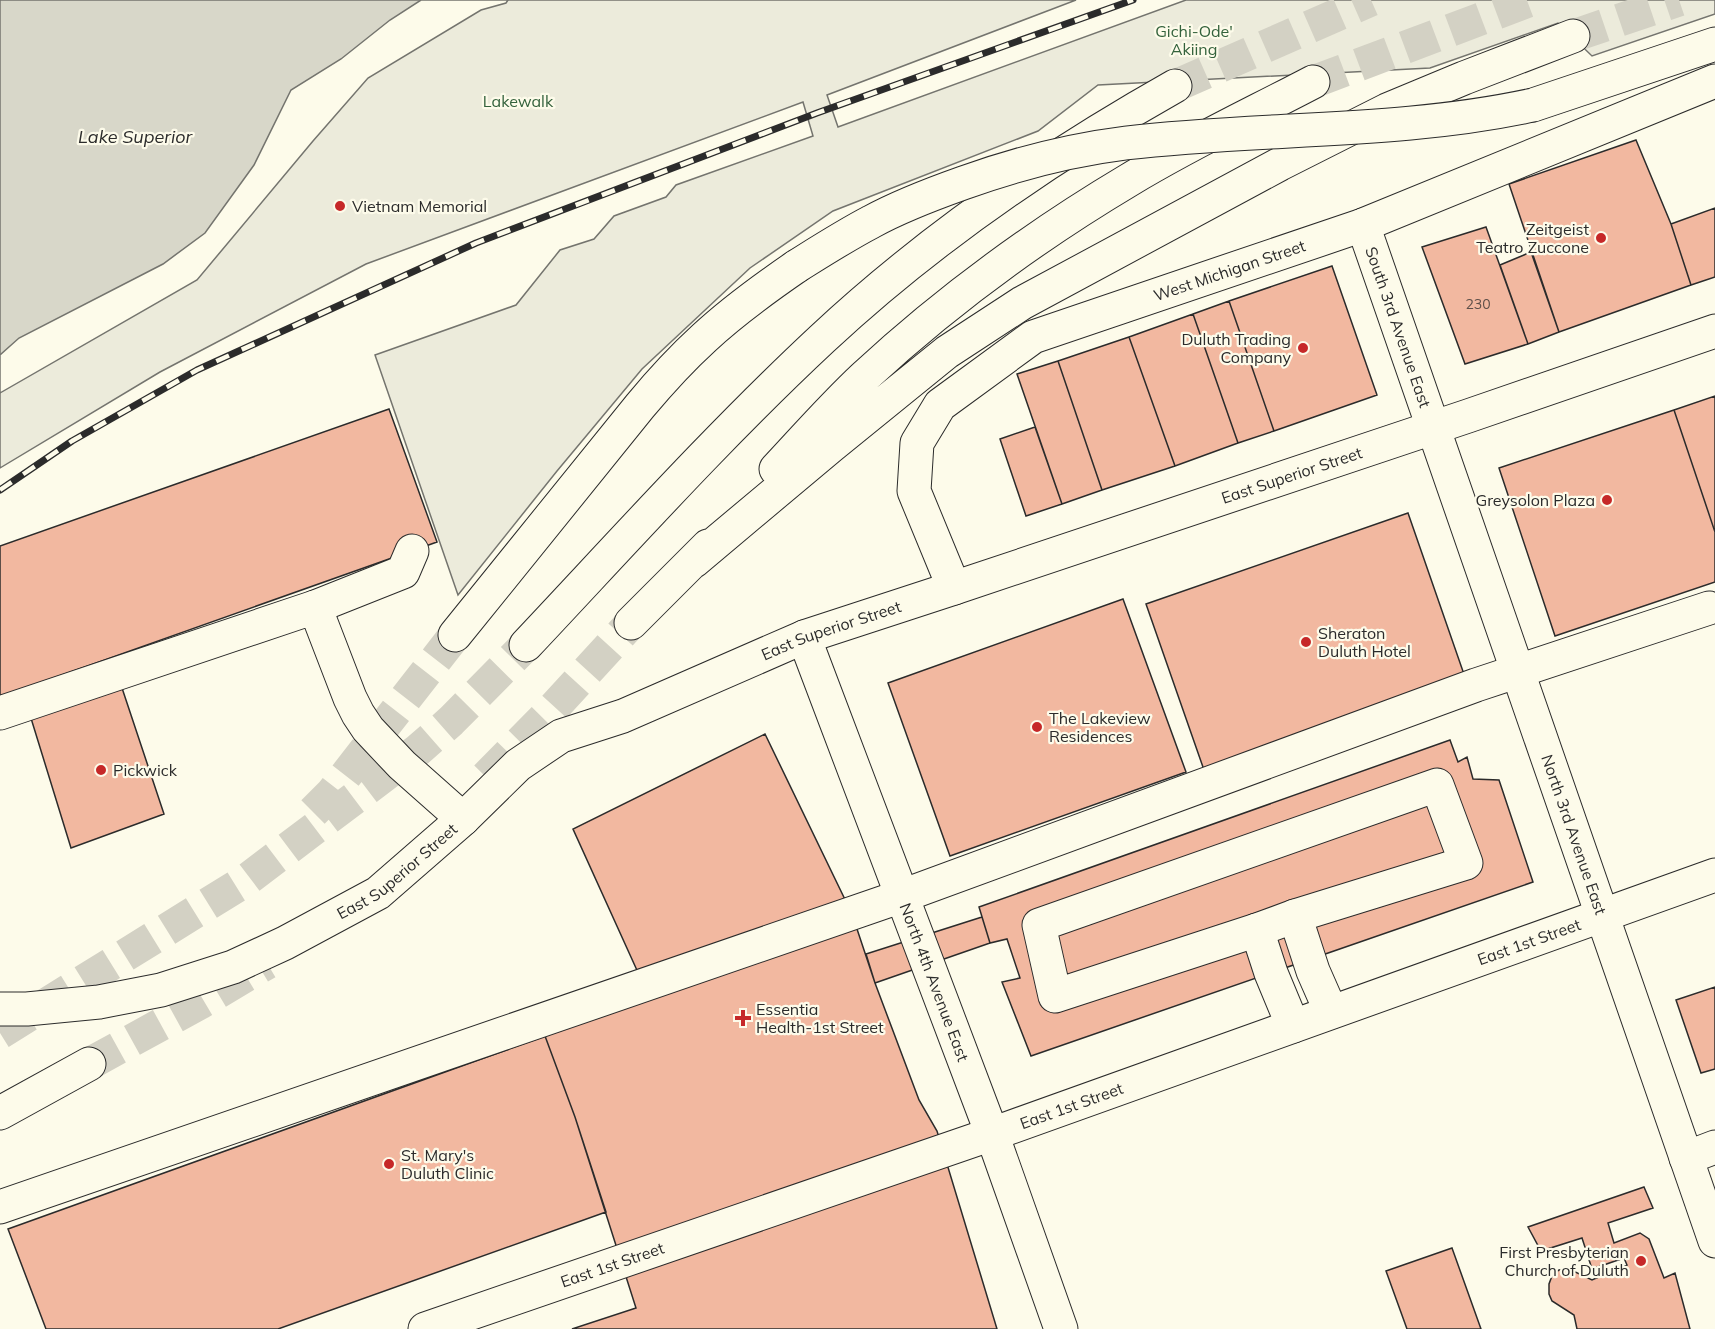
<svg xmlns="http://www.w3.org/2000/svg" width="1715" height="1329" viewBox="0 0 1715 1329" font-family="Mulish,sans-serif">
<rect width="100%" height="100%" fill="#fdfbea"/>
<path fill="#ecebdb" stroke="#74746e" stroke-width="1.5" d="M 505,0 L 1076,0 L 827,95 L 838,127 L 1186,0 L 1715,0 L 1715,14 L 1592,56 L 1558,23 L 1430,68 L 1098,85 L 1038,131 L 833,211 L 750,268 L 642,369 L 557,471 L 458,595 L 375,355 L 516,305 L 560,250 L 594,239 L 614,216 L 666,197 L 676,185 L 813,136 L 803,102 L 366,264 L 160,372 L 0,468 L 0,390 L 367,76 L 480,7 Z"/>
<path fill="#d8d7c9" stroke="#74746e" stroke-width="1.5" d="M 0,0 L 505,0 L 480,7 L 367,76 L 195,278 L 0,390 Z"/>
<path fill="#fdfbea" stroke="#74746e" stroke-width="1.5" d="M 421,0 L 508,0 L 506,3 L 481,10 L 368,78 L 313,141 L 197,280 L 0,393 L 0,355 L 19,338 L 163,264 L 205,233 L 254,165 L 291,90 L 341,59 L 390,20 Z"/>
<path fill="#f2b8a0" stroke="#2b2b2b" stroke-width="1.5" d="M 1636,140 L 1671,224 L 1691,285 L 1559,332 L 1509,184 Z
M 1715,208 L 1715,277 L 1691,285 L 1671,224 Z
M 1486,227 L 1528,344 L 1465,364 L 1422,247 Z
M 1531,252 L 1559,332 L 1528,344 L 1500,265 Z
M 1332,266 L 1377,395 L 1274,431 L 1229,301 Z
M 1229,301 L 1274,431 L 1238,443 L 1193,314 Z
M 1193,314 L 1238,443 L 1175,466 L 1129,337 Z
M 1129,337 L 1175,466 L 1102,490 L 1058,361 Z
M 1058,361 L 1102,490 L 1062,504 L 1017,374 Z
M 1715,396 L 1715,532 L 1674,410 Z
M 389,409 L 437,542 L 0,697 L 0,546 Z
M 1674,410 L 1715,532 L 1715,582 L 1555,636 L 1499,468 Z
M 1035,427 L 1062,504 L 1026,516 L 1000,439 Z
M 1408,513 L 1466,680 L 1204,770 L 1146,604 Z
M 1123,599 L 1186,772 L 950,856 L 888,683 Z
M 121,685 L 164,814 L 71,848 L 30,715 Z
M 765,734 L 852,914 L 875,983 L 919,1100 L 937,1131 L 997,1329 L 572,1329 L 636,1308 L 575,1117 L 545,1036 L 650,999 L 573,829 Z
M 1450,740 L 1458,762 L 1467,757 L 1473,779 L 1499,780 L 1533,882 L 1031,1056 L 1002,982 L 1020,978 L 1007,939 L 990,943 L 979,907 Z
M 982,917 L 990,943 L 875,983 L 866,954 Z
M 1715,987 L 1715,1069 L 1701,1073 L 1676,1000 Z
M 545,1036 L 575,1117 L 606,1212 L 278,1329 L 46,1329 L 8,1229 Z
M 1644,1187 L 1653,1208 L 1608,1223 L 1614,1243 L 1640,1233 L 1649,1239 L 1664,1278 L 1675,1273 L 1690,1329 L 1577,1329 L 1574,1315 L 1552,1301 L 1549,1294 L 1549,1284 L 1552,1276 L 1559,1270 L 1569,1269 L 1592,1280 L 1627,1265 L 1624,1258 L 1592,1269 L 1582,1238 L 1541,1251 L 1528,1227 Z
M 1452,1248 L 1481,1329 L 1407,1329 L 1386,1271 Z"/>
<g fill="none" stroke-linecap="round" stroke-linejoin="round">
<path stroke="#d3d1c4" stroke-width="33" stroke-dasharray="33 16" stroke-linecap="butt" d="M 1573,36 L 1679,0
M 1313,82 L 1531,0
M 1175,86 L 1371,0
M 486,777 L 548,714 L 631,623
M 313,812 L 332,793 L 455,635
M 0,1033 L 245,881 L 418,750 L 451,721 L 526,645
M 89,1064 L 200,1003 L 267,963"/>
<g stroke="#2b2b2b" stroke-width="35">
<g id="minor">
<path id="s1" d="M 1363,225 L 1715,1241"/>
<path id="s2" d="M 954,588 L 914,491 L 917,443 L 940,405 L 1033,337 L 1363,225 L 1715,81"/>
<path d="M 315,607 L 403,572 L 412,551"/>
<path id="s3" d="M 804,637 L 992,1134 L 1061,1329"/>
<path d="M 0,713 L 315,607 L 350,698 L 358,714 L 368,729 L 402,765 L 463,819"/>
<path d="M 1437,785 L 1466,863 L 1295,916 L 1257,930 L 1055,996 L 1039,925 Z"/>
<path d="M 1295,916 L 1313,971 L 1331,1012"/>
<path d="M 1257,930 L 1271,973 L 1293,1026"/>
<path id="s4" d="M 0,1009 L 27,1009 L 99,1002 L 161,990 L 233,967 L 285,943 L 378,893 L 463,819 L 518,765 L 561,736 L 623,716 L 804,637 L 954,588 L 1468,416 L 1715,331"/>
<path d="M 1686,1158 L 1715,1147"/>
<path d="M 0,1207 L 902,896 L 1476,685 L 1709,608"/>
<path id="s5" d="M 425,1329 L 992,1134 L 1715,875"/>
</g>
</g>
<g stroke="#2b2b2b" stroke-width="35">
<path id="highway" d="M 1533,105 L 1715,44
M 776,469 C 805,438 833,406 864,377 C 944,303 1035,236 1129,180 C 1188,144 1252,114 1313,82
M 694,561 L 831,446 L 947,352 L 1022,303 L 1280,164 L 1387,110 L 1464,78 L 1573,36
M 631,623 L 708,546
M 455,635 L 640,406 C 660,382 681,359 704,338 C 733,311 765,288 797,266
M 526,645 C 623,542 718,436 822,339 C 928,240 1049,157 1175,86
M 0,1113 L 89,1064"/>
</g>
<use href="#minor" stroke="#fdfbea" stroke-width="33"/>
<use href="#highway" stroke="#fdfbea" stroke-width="33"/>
<g stroke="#2b2b2b" stroke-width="7">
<path id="rail" d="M 0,490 L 72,441 L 197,370 L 476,243 L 817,113 L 1133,0"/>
</g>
<use href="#rail" stroke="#fdfbea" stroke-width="4.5" stroke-dasharray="14" stroke-linecap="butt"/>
<g stroke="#2b2b2b" stroke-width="35" stroke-linecap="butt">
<path id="highway-bridge" d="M 797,266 C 821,251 846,235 871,222 C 900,206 932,194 963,183 C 1016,164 1070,150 1126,143 C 1262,127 1400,134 1533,105"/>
</g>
<use href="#highway-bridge" stroke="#fdfbea" stroke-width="33"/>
</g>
<g fill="#c62828" stroke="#fdfbea" stroke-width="2">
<circle cx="340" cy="206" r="6"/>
<circle cx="1601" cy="238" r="6"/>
<circle cx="1303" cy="348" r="6"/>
<circle cx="1607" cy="500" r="6"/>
<circle cx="1306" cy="642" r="6"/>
<circle cx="1037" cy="727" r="6"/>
<circle cx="101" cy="770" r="6"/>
<path d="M740 1009h6v6h6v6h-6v6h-6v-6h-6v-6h6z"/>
<circle cx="389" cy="1164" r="6"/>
<circle cx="1641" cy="1261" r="6"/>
</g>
<g text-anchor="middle" stroke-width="4.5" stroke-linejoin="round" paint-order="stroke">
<g font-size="14" fill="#5d4e48">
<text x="1478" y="309">230</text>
</g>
<g font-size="16" fill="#34623c" stroke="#fdfbea">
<text x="1194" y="37">Gichi-Ode'<tspan x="1194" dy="18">Akiing</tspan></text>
<text x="518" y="107">Lakewalk</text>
</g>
<g font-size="16" fill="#2b2b2b" stroke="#fdfbea" text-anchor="start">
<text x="352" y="212">Vietnam Memorial</text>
<text x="1589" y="235" text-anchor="end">Zeitgeist<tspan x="1589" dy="18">Teatro Zuccone</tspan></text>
<text x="1291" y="345" text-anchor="end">Duluth Trading<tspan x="1291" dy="18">Company</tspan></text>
<text x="1595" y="506" text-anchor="end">Greysolon Plaza</text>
<text x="1318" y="639">Sheraton<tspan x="1318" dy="18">Duluth Hotel</tspan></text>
<text x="1049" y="724">The Lakeview<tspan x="1049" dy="18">Residences</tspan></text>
<text x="113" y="776">Pickwick</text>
<text x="756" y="1015">Essentia<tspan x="756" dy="18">Health-1st Street</tspan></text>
<text x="401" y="1161">St. Mary's<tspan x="401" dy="18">Duluth Clinic</tspan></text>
<text x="1629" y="1258" text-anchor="end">First Presbyterian<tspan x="1629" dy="18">Church of Duluth</tspan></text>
</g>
<g font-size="16" fill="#2b2b2b" stroke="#fdfbea">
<text dy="6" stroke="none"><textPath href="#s2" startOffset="520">West Michigan Street</textPath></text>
<text dy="6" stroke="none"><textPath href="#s1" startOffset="108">South 3rd Avenue East</textPath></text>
<text dy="6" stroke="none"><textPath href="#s4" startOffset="1419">East Superior Street</textPath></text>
<text dy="6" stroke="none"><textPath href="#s4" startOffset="933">East Superior Street</textPath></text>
<text dy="6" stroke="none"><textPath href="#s1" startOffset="645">North 3rd Avenue East</textPath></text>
<text dy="6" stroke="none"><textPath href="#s4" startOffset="429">East Superior Street</textPath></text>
<text dy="6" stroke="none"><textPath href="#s5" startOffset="1170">East 1st Street</textPath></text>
<text dy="6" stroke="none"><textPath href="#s3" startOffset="369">North 4th Avenue East</textPath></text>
<text dy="6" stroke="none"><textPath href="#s5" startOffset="684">East 1st Street</textPath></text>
<text dy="6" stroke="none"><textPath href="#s5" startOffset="198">East 1st Street</textPath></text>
</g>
<g font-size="18" font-style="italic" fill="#2b2b2b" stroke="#fdfbea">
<text x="135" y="143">Lake Superior</text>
</g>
</g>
</svg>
